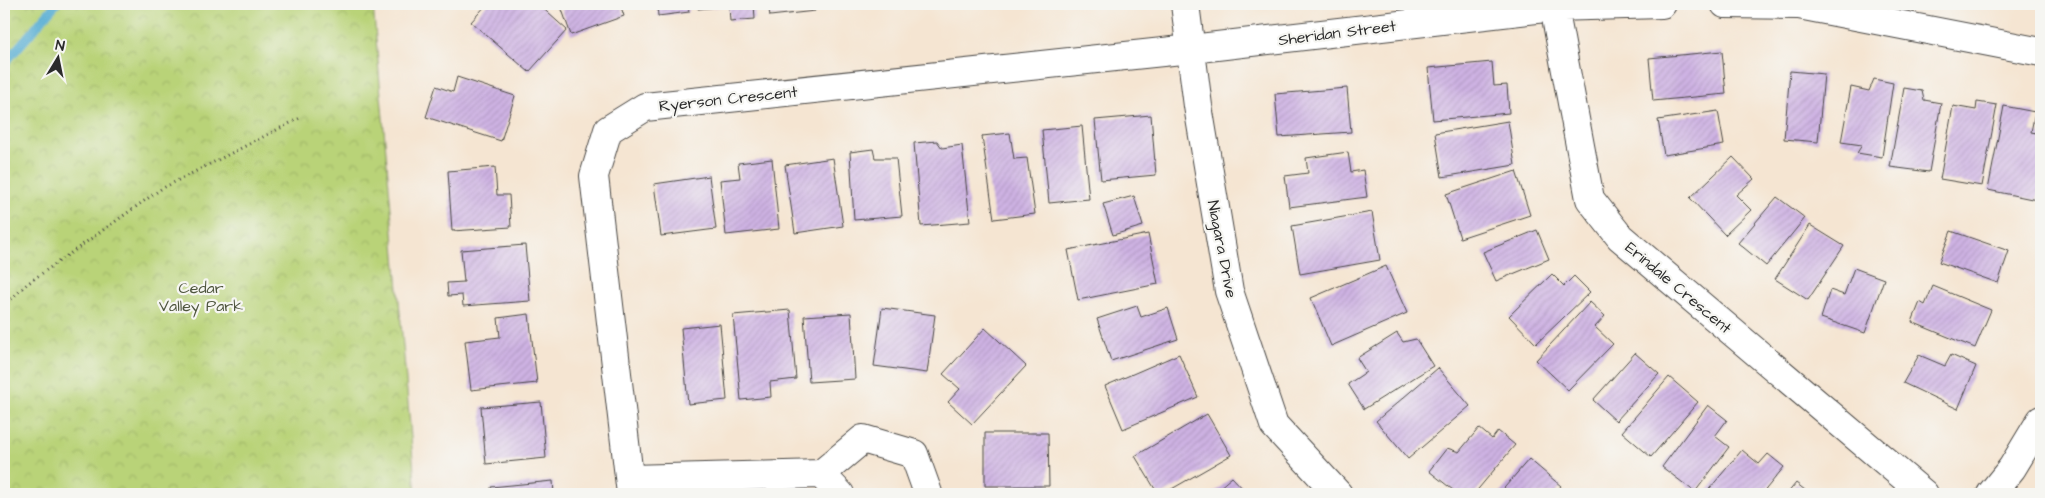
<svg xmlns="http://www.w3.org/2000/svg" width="2045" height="498" viewBox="0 0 2045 498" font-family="'Architects Daughter',sans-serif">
<defs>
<pattern id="park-crowns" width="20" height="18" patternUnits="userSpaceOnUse" patternTransform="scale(1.25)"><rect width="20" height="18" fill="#b9d378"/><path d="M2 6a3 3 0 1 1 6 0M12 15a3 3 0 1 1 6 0" fill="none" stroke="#9fb568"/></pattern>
<pattern id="building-hatch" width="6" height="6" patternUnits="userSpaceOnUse" patternTransform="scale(1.25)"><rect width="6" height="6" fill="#ceb2e3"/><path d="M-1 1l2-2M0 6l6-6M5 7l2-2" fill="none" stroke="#b199c3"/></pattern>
</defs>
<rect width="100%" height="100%" fill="#f6f6f2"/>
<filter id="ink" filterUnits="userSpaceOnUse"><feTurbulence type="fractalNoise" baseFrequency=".02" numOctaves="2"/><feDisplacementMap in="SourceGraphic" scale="10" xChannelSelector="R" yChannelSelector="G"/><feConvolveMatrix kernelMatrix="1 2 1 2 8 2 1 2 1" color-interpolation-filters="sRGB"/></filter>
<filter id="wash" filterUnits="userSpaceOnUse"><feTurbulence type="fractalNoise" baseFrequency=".0096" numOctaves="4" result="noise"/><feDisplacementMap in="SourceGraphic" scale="20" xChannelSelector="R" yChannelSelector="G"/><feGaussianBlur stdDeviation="1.12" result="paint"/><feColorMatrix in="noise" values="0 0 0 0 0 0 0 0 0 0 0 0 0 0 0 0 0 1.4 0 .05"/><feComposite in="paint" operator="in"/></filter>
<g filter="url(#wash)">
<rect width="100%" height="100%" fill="#f5e5d2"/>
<path fill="url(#park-crowns)" stroke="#727f52" d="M 4,4 L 373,4 L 416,494 L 4,494 Z"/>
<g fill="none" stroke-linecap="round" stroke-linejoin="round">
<path stroke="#56add3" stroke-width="9" d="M 4,64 L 56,4"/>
</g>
<g id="blocks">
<path fill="url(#building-hatch)" d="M 487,4 L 538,4 L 567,30 L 529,72 L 471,22 Z
M 560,4 L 620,4 L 624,16 L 571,35 Z
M 657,4 L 688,4 L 689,12 L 658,16 Z
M 697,4 L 754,4 L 755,19 L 730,21 L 729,6 L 698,9 Z
M 768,4 L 815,4 L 815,11 L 770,16 Z
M 1722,51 L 1726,94 L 1653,101 L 1649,58 Z
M 1492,62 L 1494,86 L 1507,85 L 1509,113 L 1433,120 L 1428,68 Z
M 1790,71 L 1824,74 L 1818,142 L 1784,139 Z
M 457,77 L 515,96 L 501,141 L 426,117 L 436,86 L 453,92 Z
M 1874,79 L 1893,83 L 1882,157 L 1857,153 L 1862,145 L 1841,142 L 1851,87 L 1869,91 Z
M 1347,88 L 1351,132 L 1279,137 L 1275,94 Z
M 1904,88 L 1922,91 L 1924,100 L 1941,103 L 1929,172 L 1890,167 Z
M 1977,102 L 1997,105 L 1982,186 L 1940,179 L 1953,106 L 1976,110 Z
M 2004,106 L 2035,112 L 2031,132 L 2041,134 L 2041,179 L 2037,200 L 1988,190 Z
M 1718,111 L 1724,145 L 1664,155 L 1658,120 Z
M 1151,115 L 1156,175 L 1101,180 L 1095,120 Z
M 1508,121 L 1515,165 L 1442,177 L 1435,133 Z
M 1082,126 L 1089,199 L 1049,203 L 1042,130 Z
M 1010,133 L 1014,159 L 1027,158 L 1035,214 L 994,219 L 982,136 Z
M 937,141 L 942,148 L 962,145 L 970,222 L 921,226 L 914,143 Z
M 873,149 L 875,158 L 896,158 L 902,216 L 854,220 L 850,152 Z
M 1348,152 L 1351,172 L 1363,170 L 1367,197 L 1289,207 L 1285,176 L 1308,173 L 1306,158 Z
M 1733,157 L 1754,179 L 1736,195 L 1751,210 L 1725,235 L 1690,198 Z
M 833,158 L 843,226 L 795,233 L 785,165 Z
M 772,159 L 779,229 L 726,235 L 720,180 L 740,178 L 738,163 Z
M 495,167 L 497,195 L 509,195 L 511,227 L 452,231 L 448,171 Z
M 1516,171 L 1530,215 L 1460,238 L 1446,194 Z
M 709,176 L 716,229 L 661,236 L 654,184 Z
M 1134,196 L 1143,226 L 1113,235 L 1103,204 Z
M 1777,197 L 1805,218 L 1766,266 L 1738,243 Z
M 1372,212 L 1380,260 L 1300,274 L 1292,226 Z
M 1810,225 L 1844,246 L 1808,300 L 1775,279 Z
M 1537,230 L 1549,259 L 1496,281 L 1483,252 Z
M 1951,231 L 2009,251 L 1998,283 L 1939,262 Z
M 1148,234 L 1158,284 L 1078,300 L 1068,250 Z
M 525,245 L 530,301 L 463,306 L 462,295 L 448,296 L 447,283 L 464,282 L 461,250 Z
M 1386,266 L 1407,313 L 1331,346 L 1311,298 Z
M 1854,268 L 1884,279 L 1865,333 L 1821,318 L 1830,290 L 1844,295 Z
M 1552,274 L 1564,286 L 1574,276 L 1590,292 L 1536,344 L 1509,316 Z
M 1933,286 L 1991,310 L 1975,348 L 1912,322 L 1920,302 L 1925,305 Z
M 1590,302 L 1605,316 L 1595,327 L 1613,344 L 1568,390 L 1536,360 Z
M 1137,306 L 1141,317 L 1168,308 L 1178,339 L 1111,361 L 1097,319 Z
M 882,308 L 935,315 L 927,373 L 874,366 Z
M 790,310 L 796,379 L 770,382 L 771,397 L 741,400 L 733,315 Z
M 851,313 L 855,379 L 809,382 L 804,316 Z
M 529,314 L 537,383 L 471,390 L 465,341 L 500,337 L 498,318 Z
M 720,324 L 727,400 L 688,404 L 681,328 Z
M 985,328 L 1026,366 L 972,424 L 948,402 L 960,389 L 943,374 Z
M 1397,333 L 1403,342 L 1416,339 L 1433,366 L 1364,409 L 1348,384 L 1366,372 L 1357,358 Z
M 1635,353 L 1659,374 L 1616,421 L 1593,400 Z
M 1179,354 L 1198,397 L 1123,429 L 1105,386 Z
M 1919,355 L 1945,366 L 1951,355 L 1976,366 L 1958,409 L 1903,383 Z
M 1438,368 L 1470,406 L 1408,459 L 1376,421 Z
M 1669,377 L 1698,402 L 1651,457 L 1622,432 Z
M 541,402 L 546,458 L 486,464 L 481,407 Z
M 1708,405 L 1727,420 L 1715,436 L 1729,447 L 1695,492 L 1662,467 Z
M 1207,414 L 1231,455 L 1163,494 L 1158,494 L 1135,456 Z
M 1479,428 L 1492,439 L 1498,431 L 1515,445 L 1474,494 L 1458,494 L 1429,471 L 1447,448 L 1459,452 Z
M 985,433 L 1048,433 L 1049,486 L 985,486 Z
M 1742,450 L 1759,464 L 1768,454 L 1784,467 L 1762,494 L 1705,494 Z
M 1529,459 L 1561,486 L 1555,494 L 1499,494 Z
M 1232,477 L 1248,494 L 1212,494 Z
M 553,481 L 554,494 L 492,494 L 491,487 Z
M 1796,483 L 1810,494 L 1787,494 Z"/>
</g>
</g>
<g filter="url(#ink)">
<use href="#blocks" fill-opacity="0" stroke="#494744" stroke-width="1"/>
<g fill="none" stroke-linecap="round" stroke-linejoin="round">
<g stroke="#494744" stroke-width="30">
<path id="street" d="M 1185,4 L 1198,106 L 1229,291 L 1274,425 L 1338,494
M 1725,4 L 1799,5 L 2041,52
M 1554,7 L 1590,199 L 1620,237 L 1924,494
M 821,474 L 840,494
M 630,479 L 821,474 L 863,439 L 914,454 L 928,493 L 927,494
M 631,494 L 594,176 L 608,130 L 645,107 L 1191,49 L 1554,7 L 1662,4
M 1991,494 L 2012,468 L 2041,420"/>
</g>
<path stroke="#494744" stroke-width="3" stroke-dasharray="1 4" stroke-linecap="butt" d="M 4,306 L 27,284 L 161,189 L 302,117"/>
<use href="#street" stroke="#fff" stroke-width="28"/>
</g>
</g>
<g text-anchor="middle" stroke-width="4.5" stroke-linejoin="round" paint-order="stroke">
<g font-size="16" fill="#2b2b2b" stroke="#f6f6f2">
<text transform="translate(1337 32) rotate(-7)" y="6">Sheridan Street</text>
<text transform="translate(728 98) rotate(-6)" y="6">Ryerson Crescent</text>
<text transform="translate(1223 249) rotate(79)" y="6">Niagara Drive</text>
<text transform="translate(1679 287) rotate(40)" y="6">Erindale Crescent</text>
</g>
<g font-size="16" fill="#4e553e" stroke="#f6f6f2">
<text x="201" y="293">Cedar<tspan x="201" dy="18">Valley Park</tspan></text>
</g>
</g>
<rect width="2045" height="498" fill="none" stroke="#f6f6f2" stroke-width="20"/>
<g transform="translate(58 58) rotate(10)" stroke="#f6f6f2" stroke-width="4" paint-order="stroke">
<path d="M0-4L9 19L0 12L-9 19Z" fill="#2b2b2b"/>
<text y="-8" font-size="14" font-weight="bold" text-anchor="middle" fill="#2b2b2b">N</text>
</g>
</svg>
